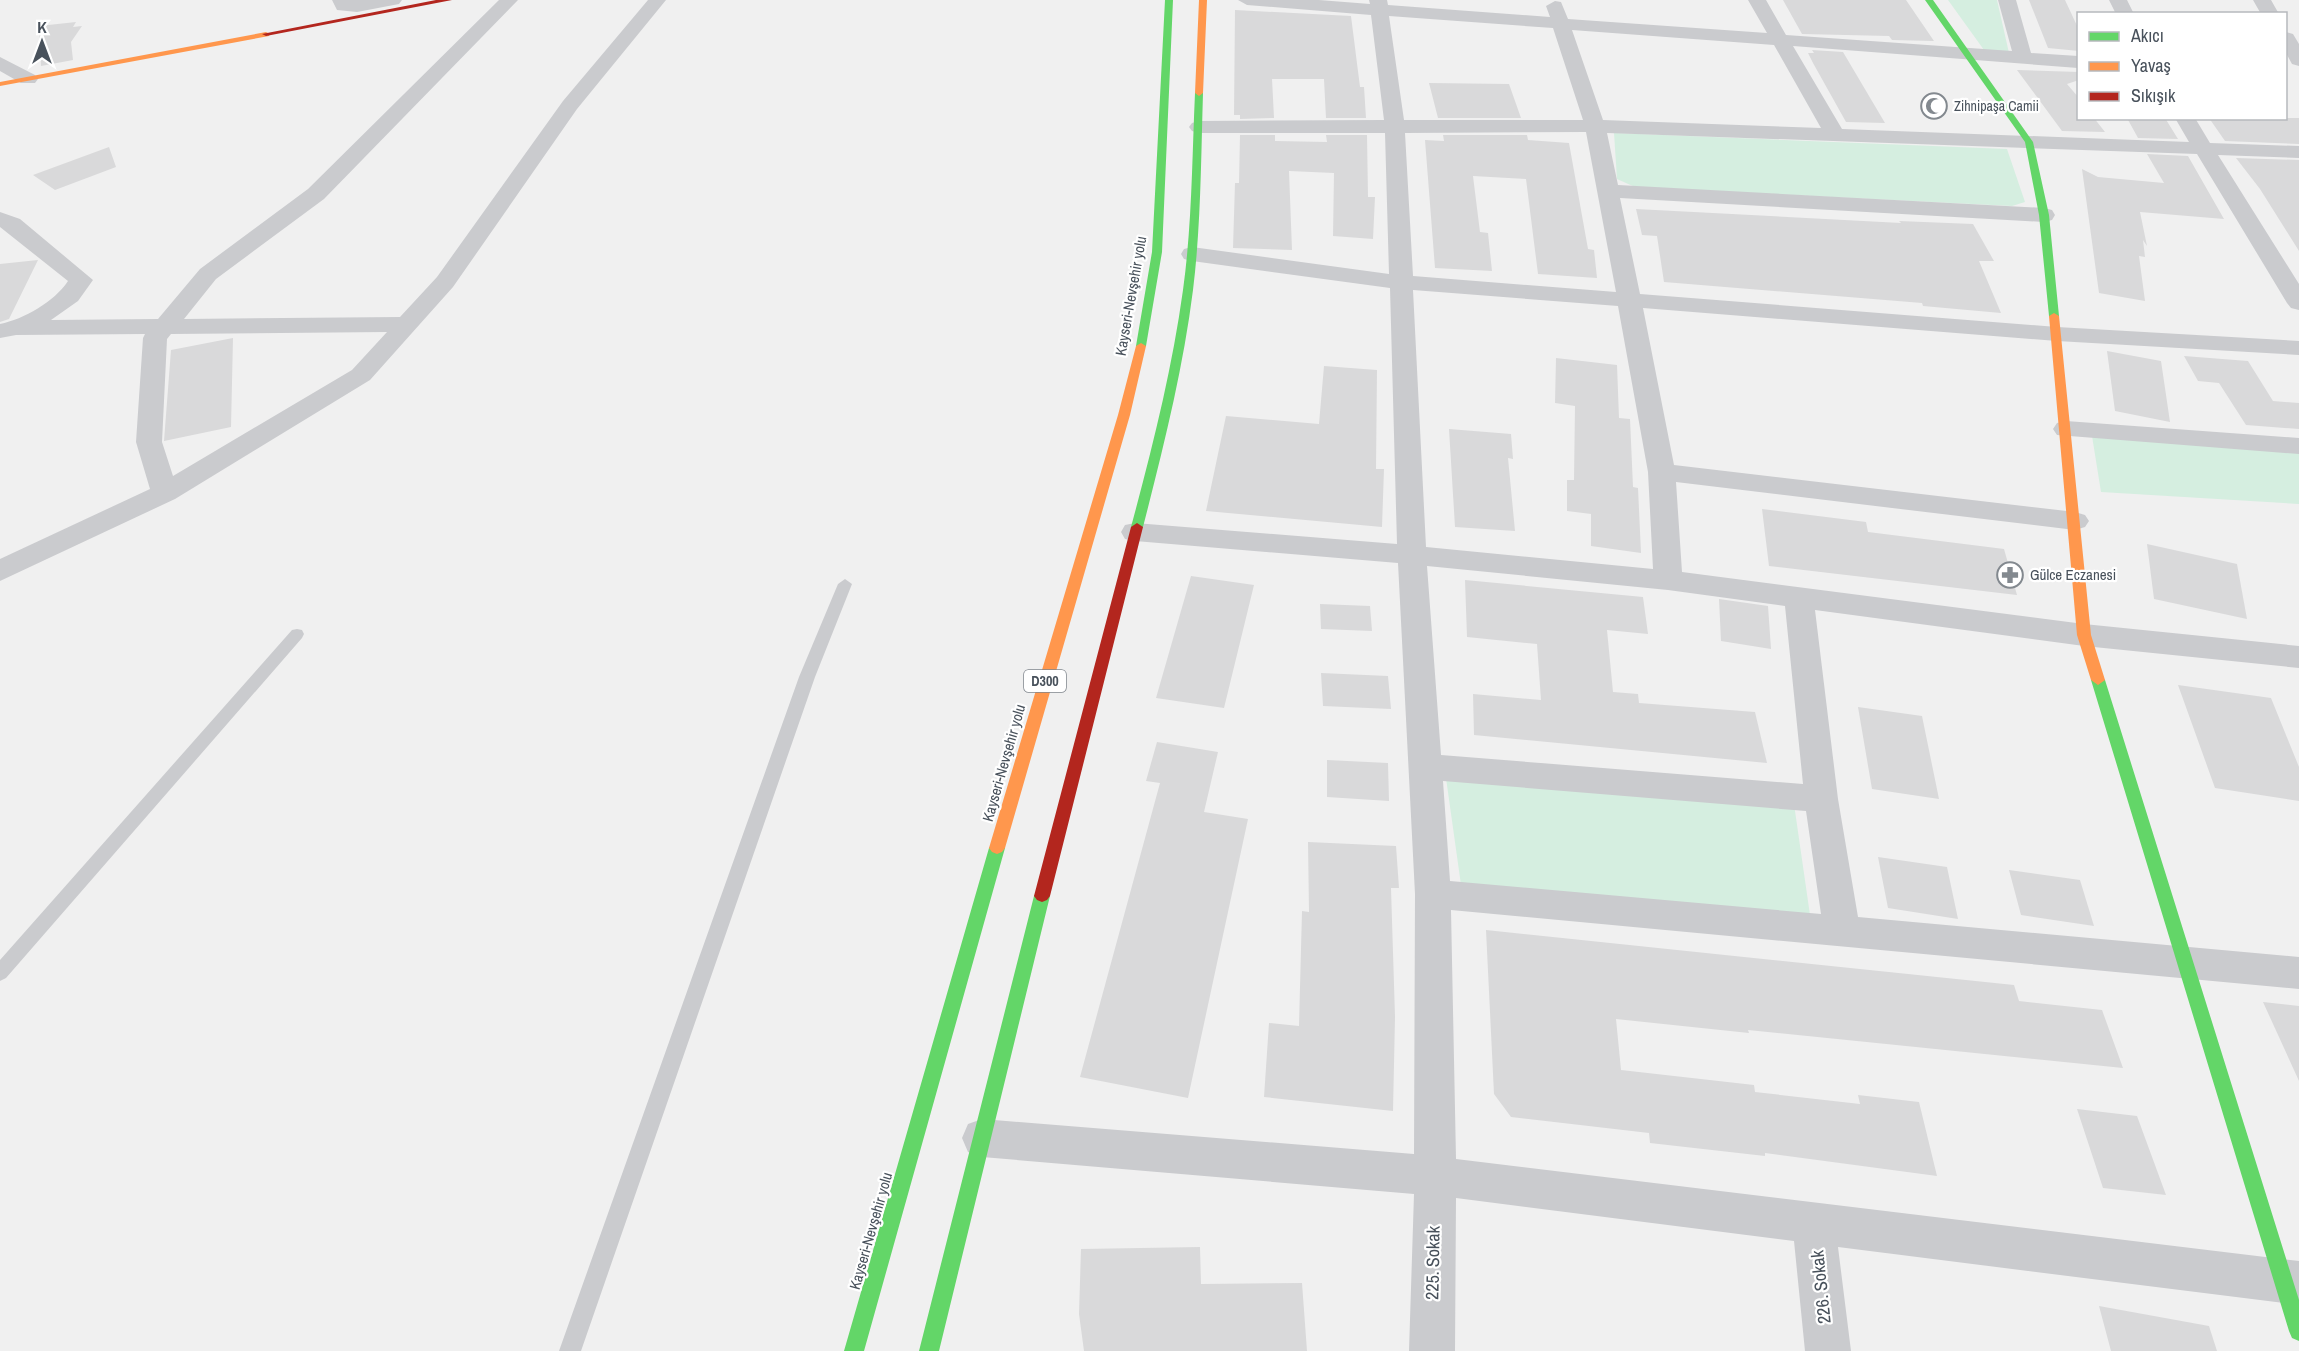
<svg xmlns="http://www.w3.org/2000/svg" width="2299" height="1351" viewBox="0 0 2299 1351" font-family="'Archivo Narrow',sans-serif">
<rect width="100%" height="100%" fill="#f0f0f0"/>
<path fill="#d5eee0" d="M 1948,0 L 1997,0 L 2009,53 L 1984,50 Z
M 1614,133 L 2007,149 L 2025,202 L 2012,206 L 1635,187 L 1617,179 Z
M 2092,436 L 2299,451 L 2299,504 L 2101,492 Z
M 1446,778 L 1794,804 L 1810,915 L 1461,885 Z"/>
<path fill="#d9d9da" d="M 1783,0 L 1906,0 L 1934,41 L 1892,40 L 1889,36 L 1802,34 Z
M 2029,0 L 2065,0 L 2079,30 L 2079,51 L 2048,48 Z
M 1235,10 L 1351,16 L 1360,87 L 1364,87 L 1366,118 L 1326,118 L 1324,79 L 1272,79 L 1274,118 L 1240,119 L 1240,115 L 1234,115 Z
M 76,22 L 73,27 L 82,26 L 71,42 L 73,60 L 41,66 L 39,26 Z
M 1812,50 L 1843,52 L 1885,123 L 1846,122 L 1813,63 L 1808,53 L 1814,53 Z
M 2017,70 L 2079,72 L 2079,80 L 2067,84 L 2079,98 L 2079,118 L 2094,118 L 2105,132 L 2062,131 Z
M 1429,83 L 1509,84 L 1521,118 L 1438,118 Z
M 2127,118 L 2165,118 L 2178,139 L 2138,138 Z
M 2209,118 L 2299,118 L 2299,144 L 2225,141 Z
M 1240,135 L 1275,135 L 1275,141 L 1327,142 L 1326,135 L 1367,135 L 1368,197 L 1375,197 L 1373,239 L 1333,236 L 1334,173 L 1289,171 L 1292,250 L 1233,248 L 1235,183 L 1239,183 Z
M 1443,135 L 1527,135 L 1528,140 L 1569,143 L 1588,249 L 1594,250 L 1597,278 L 1538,274 L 1526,179 L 1473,176 L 1480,232 L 1488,233 L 1492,271 L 1435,268 L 1425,140 L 1444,141 Z
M 109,147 L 116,167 L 55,190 L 33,175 Z
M 2147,154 L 2188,156 L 2224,219 L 2140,212 L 2147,246 L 2143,240 L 2145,257 L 2139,256 L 2145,301 L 2099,293 L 2082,169 L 2098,177 L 2164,183 Z
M 2236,158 L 2299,160 L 2299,251 L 2260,189 Z
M 1636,209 L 1901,223 L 1899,221 L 1973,224 L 1994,261 L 1979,261 L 2001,313 L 1923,306 L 1922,303 L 1664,282 L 1657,236 L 1642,235 Z
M 38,260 L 9,319 L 0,322 L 0,264 Z
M 233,338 L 231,427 L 164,441 L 171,350 Z
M 2107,351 L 2161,361 L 2170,422 L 2115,411 Z
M 2184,356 L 2248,361 L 2273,401 L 2299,403 L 2299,429 L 2246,425 L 2219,383 L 2198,381 Z
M 1556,358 L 1617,365 L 1619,418 L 1630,419 L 1633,487 L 1638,488 L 1641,553 L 1591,546 L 1591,514 L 1567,511 L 1567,480 L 1574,480 L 1575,406 L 1555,403 Z
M 1324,366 L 1377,370 L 1376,469 L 1384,469 L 1382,527 L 1206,511 L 1226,416 L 1319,424 Z
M 1449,429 L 1511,434 L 1513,459 L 1508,458 L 1515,531 L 1455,527 Z
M 1762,509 L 1866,522 L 1868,532 L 2004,549 L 2017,595 L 1769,566 Z
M 2147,544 L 2237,564 L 2247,619 L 2154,599 Z
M 1191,576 L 1254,585 L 1224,708 L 1156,698 Z
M 1465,580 L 1643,597 L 1648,634 L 1607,630 L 1613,692 L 1638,694 L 1639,703 L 1755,712 L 1767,763 L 1474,735 L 1473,694 L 1541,700 L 1537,644 L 1467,637 Z
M 1719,599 L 1768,606 L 1771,649 L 1721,641 Z
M 1320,604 L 1370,606 L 1372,631 L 1321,629 Z
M 1321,673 L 1388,676 L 1391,709 L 1323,706 Z
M 2178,685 L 2271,698 L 2299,767 L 2299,801 L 2215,788 Z
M 1858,707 L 1922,716 L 1939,799 L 1872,789 Z
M 1157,742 L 1218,752 L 1204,812 L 1248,819 L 1188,1098 L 1080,1077 L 1160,783 L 1146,781 Z
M 1327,760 L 1388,763 L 1389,801 L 1327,797 Z
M 1308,842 L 1396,846 L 1399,888 L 1391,888 L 1395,1017 L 1393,1111 L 1264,1097 L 1269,1023 L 1299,1026 L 1302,911 L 1309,912 Z
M 1878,857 L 1947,867 L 1958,919 L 1888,908 Z
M 2009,870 L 2080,880 L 2094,926 L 2021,915 Z
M 1486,930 L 2014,985 L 2019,1001 L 2102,1010 L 2123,1068 L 1748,1030 L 1749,1033 L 1616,1019 L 1621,1070 L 1754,1085 L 1755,1092 L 1860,1104 L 1858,1095 L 1919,1102 L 1937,1176 L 1765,1153 L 1765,1156 L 1650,1143 L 1649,1133 L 1511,1117 L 1494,1094 Z
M 2263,1002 L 2299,1006 L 2299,1081 Z
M 2077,1109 L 2137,1116 L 2166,1195 L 2103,1188 Z
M 1200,1247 L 1201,1284 L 1302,1283 L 1307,1351 L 1084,1351 L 1079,1314 L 1081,1249 Z
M 2099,1306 L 2209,1326 L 2217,1351 L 2111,1351 Z"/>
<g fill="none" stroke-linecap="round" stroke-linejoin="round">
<path fill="#cacbce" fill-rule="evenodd" d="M 845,579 L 852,584 L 815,677 L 581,1351 L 559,1351 L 799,677 L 838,584 Z
M 297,629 L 302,630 L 304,634 L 302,638 L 6,978 L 0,981 L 0,960 L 292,630 Z"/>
<path fill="#cacbce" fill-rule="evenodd" d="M 332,0 L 402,0 L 399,4 L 357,12 L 337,10 Z
M 499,0 L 518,0 L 324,199 L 216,279 L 184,319 L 400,317 L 437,277 L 563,101 L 648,0 L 666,0 L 577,109 L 453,287 L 370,380 L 175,499 L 0,581 L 0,559 L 150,489 L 136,442 L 143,338 L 145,334 L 16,335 L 0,338 L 0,324 C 24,319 54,302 68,281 L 0,227 L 0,212 L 20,219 L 93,280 L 78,301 L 51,320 L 158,319 L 200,269 L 308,189 ZM 387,332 L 352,370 L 173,476 L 162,442 L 167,339 L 171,334 Z
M 1238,0 L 1319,0 L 1370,4 L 1369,0 L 1387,0 L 1388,5 L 1550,17 L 1546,6 L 1555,1 L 1561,2 L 1568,19 L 1767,33 L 1748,0 L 1766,0 L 1786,35 L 2012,51 L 1998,0 L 2016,0 L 2031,53 L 2078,56 L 2078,68 L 1793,46 L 1842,129 L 2189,142 L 2175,118 L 2195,118 L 2210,143 L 2299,146 L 2299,158 L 2218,155 L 2299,284 L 2299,310 L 2291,308 L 2287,303 L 2197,154 L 1607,133 L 1618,185 L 2044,208 L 2052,210 L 2055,215 L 2052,220 L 2044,222 L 1620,198 L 1640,294 L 2057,327 L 2299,341 L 2299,355 L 2057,341 L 1643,308 L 1674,465 L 2075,512 L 2085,515 L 2089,521 L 2085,527 L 2075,530 L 1676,482 L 1682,572 L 2084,624 L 2299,646 L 2299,668 L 2084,646 L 1815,610 L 1838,799 L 1858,917 L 2299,957 L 2299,989 L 1451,910 L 1456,1159 L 2299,1261 L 2299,1305 L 1838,1247 L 1851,1351 L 1805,1351 L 1794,1241 L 1456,1198 L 1455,1351 L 1409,1351 L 1414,1194 L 982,1157 L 968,1152 L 962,1138 L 968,1124 L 982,1119 L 1414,1154 L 1415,894 L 1398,563 L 1135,541 L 1125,539 L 1121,532 L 1125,525 L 1135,523 L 1397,544 L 1390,288 L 1192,261 L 1184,259 L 1181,254 L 1184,249 L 1192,247 L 1389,274 L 1385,133 L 1199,133 L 1192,131 L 1189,127 L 1192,123 L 1199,121 L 1384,120 L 1371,15 L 1247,5 ZM 1389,16 L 1553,28 L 1583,120 L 1404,120 ZM 1572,30 L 1774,45 L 1821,128 L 1603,120 ZM 1586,132 L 1616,292 L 1413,276 L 1405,133 ZM 1413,290 L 1618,306 L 1648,472 L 1653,569 L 1426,547 ZM 1427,566 L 1668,590 L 1785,606 L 1803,784 L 1441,755 ZM 1443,781 L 1806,811 L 1821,914 L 1450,881 Z
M 2109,0 L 2127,0 L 2134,14 L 2116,14 Z
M 2253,0 L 2271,0 L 2279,14 L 2261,14 Z
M 2286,32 L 2293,34 L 2299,44 L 2299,66 L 2292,64 L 2286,53 Z
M 0,57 L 35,75 L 38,79 L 35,83 L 21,83 L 0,71 Z
M 2066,421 L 2299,438 L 2299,454 L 2057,435 L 2053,429 L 2057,423 Z"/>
<path fill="#63d668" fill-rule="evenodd" d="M 1165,0 L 1173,0 L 1162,252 L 1146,346 L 1141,349 L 1136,346 L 1152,252 Z
M 1925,0 L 1933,0 L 2033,142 L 2049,215 L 2059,316 L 2058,318 L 2054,319 L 2049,316 L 2039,215 L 2025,142 Z
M 1199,90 L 1203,93 C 1201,158 1201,225 1193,290 C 1183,370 1163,449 1143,527 L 1137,531 L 1131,527 C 1152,449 1172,370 1183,290 C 1192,225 1192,159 1195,93 Z
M 2098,675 L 2105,680 L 2299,1300 L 2299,1341 L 2292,1338 L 2289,1331 L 2091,680 Z
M 997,842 L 1002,844 L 1005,848 L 864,1351 L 844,1351 L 989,848 L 992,844 Z
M 1042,890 L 1047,892 L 1050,896 L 939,1351 L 919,1351 L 1034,896 L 1037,892 Z"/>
<path fill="#ff974d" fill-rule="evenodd" d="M 1199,0 L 1207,0 L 1203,93 L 1199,96 L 1195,93 Z
M 266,32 L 270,34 L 269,36 L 0,86 L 0,82 Z
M 2054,313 L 2059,316 L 2091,635 L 2105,680 L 2098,685 L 2091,680 L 2077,635 L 2049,316 Z
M 1141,343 L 1146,346 L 1130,415 L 1005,848 L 1002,852 L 997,854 L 992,852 L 989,848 L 1118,415 L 1136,346 Z"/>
<path fill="#b3261e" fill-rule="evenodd" d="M 436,0 L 452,0 L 266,36 L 262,34 Z
M 1137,523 L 1143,527 L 1050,896 L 1047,900 L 1042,902 L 1037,900 L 1034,896 L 1131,527 Z"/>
</g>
<defs>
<g id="mosque-ring" transform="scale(1.35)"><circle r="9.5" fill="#fff" stroke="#83898f" stroke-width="1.5"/><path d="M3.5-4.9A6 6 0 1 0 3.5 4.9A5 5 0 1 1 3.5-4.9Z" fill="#83898f"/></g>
<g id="pharmacy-ring" transform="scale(1.35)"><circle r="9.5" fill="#fff" stroke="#83898f" stroke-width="1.5"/><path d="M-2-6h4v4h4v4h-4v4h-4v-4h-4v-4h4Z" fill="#83898f"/></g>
</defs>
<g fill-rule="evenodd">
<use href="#mosque-ring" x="1934" y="106"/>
<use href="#pharmacy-ring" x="2010" y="575"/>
</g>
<g text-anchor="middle" stroke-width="4.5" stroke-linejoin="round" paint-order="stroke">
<g font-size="14" fill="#48515b" stroke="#fff" text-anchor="start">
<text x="1954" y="111">Zihnipaşa Camii</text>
</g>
<rect fill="#fff" stroke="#7f858c" stroke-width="1.5" x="1024" y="670" width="42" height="22" rx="4.5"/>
<g font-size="14" font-weight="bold" fill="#48515b">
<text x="1045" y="686">D300</text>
</g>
<g font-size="15" fill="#48515b" stroke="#fff">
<text transform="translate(1131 296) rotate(-80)" y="5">Kayseri-Nevşehir yolu</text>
<text transform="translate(1004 763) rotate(-74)" y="5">Kayseri-Nevşehir yolu</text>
<text transform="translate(871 1231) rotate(-74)" y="5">Kayseri-Nevşehir yolu</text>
</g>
<g font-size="15" fill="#48515b" stroke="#fff" text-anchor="start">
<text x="2030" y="580">Gülce Eczanesi</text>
</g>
<g font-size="18" fill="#48515b" stroke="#fff">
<text transform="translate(1433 1263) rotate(-89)" y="6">225. Sokak</text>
<text transform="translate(1821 1287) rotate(-96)" y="6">226. Sokak</text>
</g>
</g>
<rect x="2077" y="12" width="210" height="108" fill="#ffffff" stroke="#b6b9bd" stroke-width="1.5"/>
<rect x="2089" y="32" width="30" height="9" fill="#63d668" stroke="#b6b9bd" stroke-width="1.5"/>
<text x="2131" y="42" font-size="18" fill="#48515b">Akıcı</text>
<rect x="2089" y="62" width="30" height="9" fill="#ff974d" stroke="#b6b9bd" stroke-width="1.5"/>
<text x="2131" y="72" font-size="18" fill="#48515b">Yavaş</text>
<rect x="2089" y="92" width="30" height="9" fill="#b3261e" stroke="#b6b9bd" stroke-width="1.5"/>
<text x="2131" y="102" font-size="18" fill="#48515b">Sıkışık</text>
<g transform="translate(42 42)" stroke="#ffffff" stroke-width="4.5" paint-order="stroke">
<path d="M0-4.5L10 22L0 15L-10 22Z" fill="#48515b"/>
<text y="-9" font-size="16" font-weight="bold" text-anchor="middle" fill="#48515b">K</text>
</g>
</svg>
